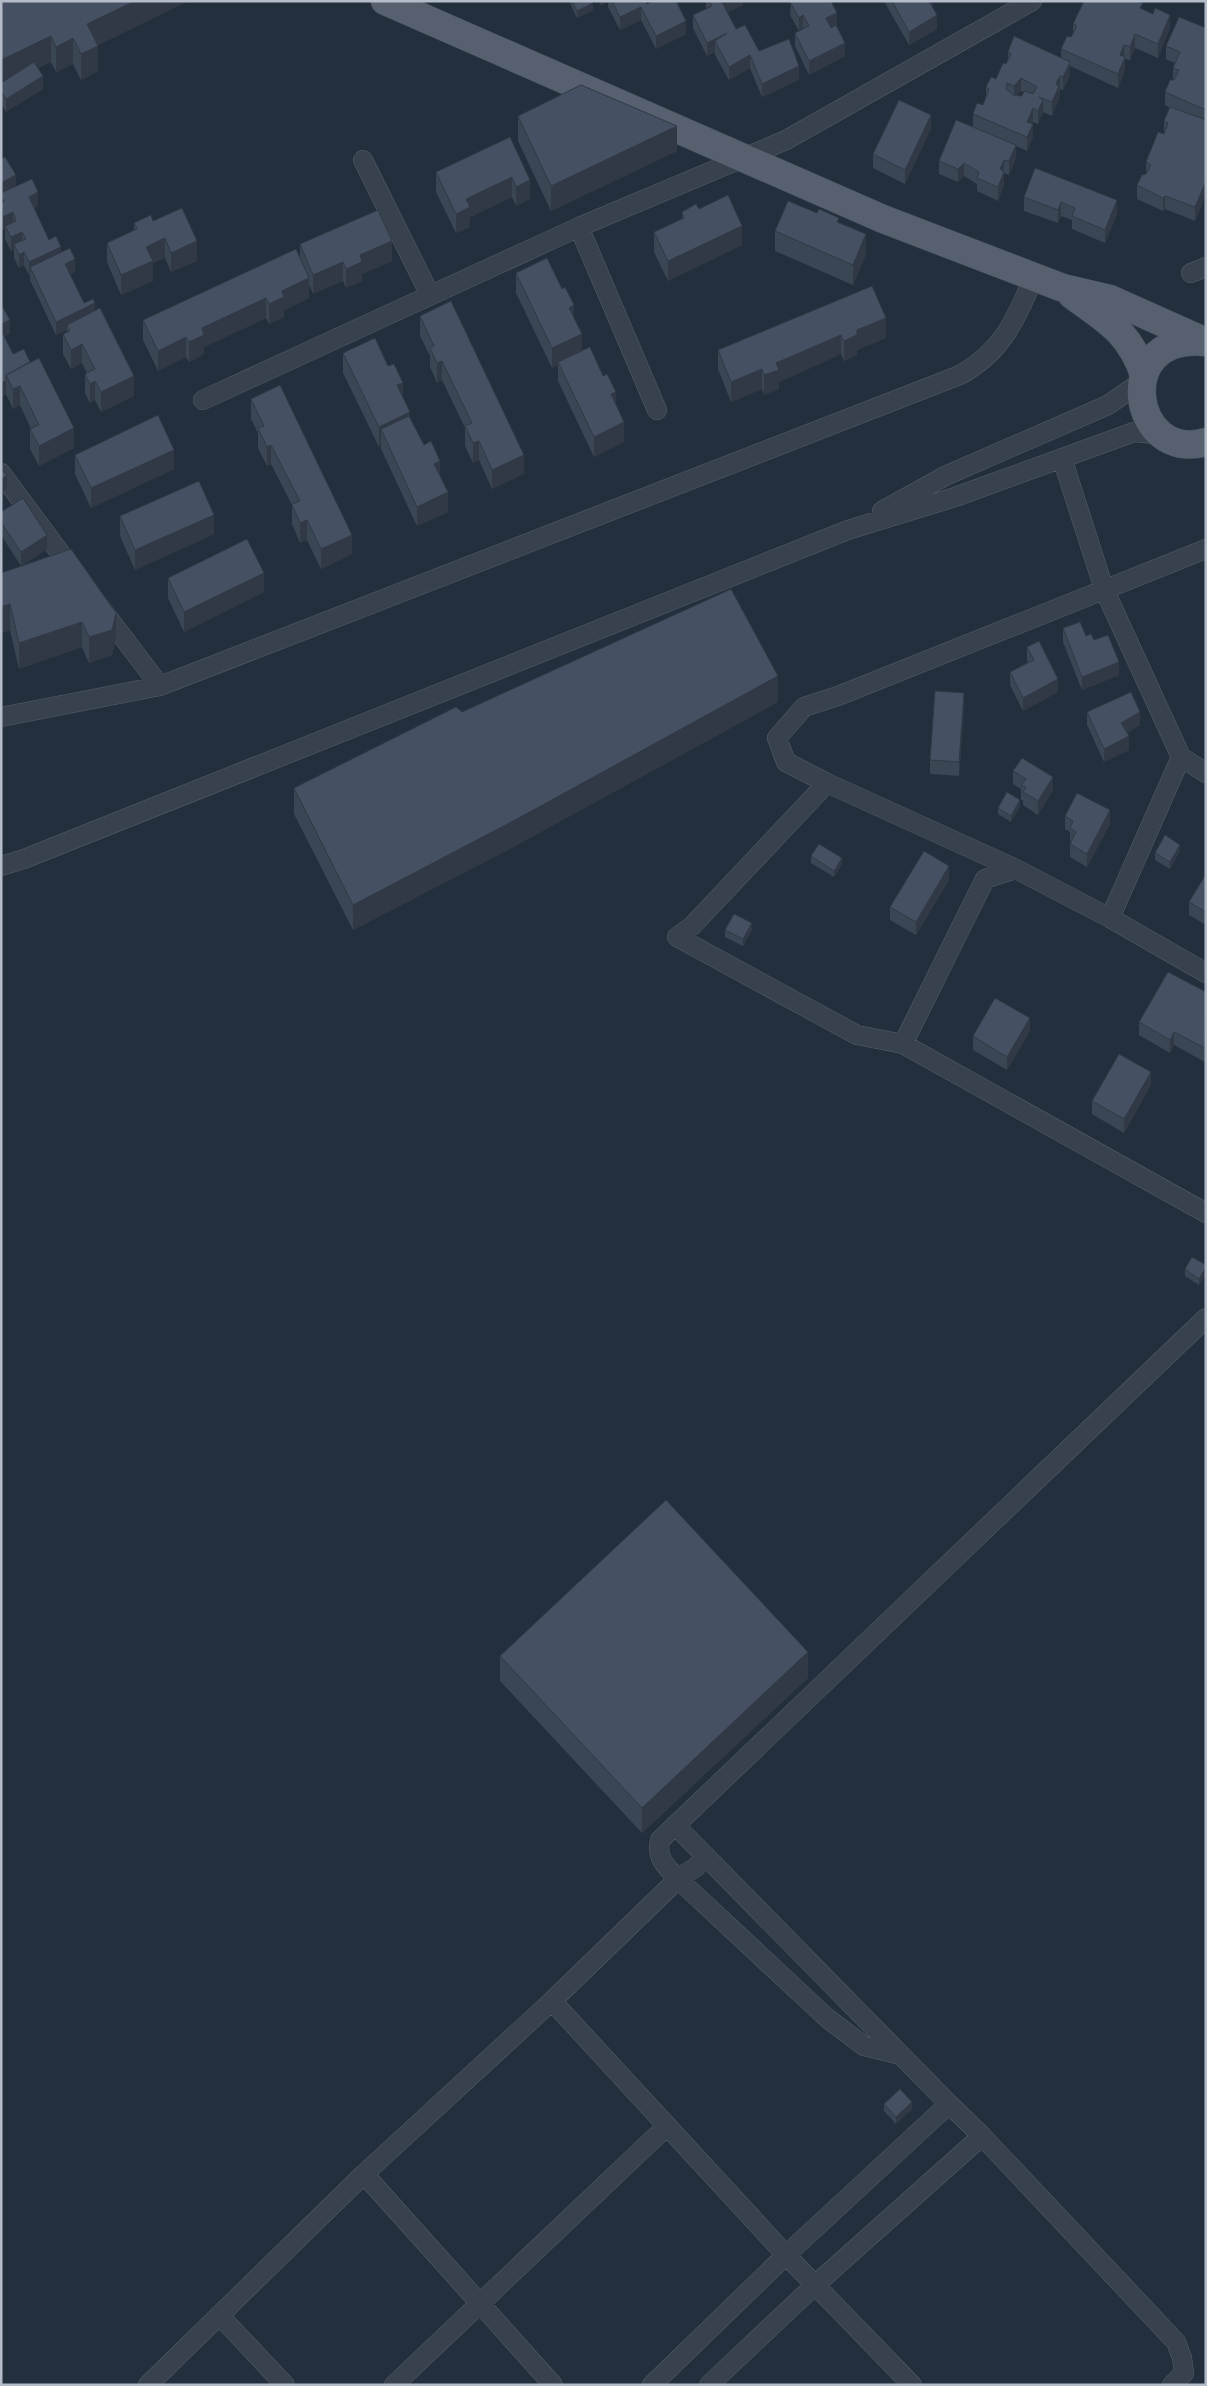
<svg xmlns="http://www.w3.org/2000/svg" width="1207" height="2386" viewBox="0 0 1207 2386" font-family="'Noto Sans',sans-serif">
<rect width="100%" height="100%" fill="#242f3e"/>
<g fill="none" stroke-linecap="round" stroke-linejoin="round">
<g stroke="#565f6c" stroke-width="20">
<path id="minor" d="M 363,160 L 430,295
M 579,227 L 657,410
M 1191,273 L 1206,267
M 203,400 L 579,227 L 786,140 L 1032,1
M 1062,458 L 1104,589 L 1181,757 L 1206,773
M 1,473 L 75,573
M 882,511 L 945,476 L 1108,405 L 1141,382
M 100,607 L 160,686
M 1,717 L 160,686 L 960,375 C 1003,351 1015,320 1034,277
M 827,783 L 1016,869
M 1,866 L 24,859 L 848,530 L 955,497 L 1134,432 L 1163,435
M 1110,918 L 1181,757
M 1206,973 L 1110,918 L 1016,869 L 985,879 L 903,1044 L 1206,1213
M 903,1044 L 857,1035 L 677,937 L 692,926 L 827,783 L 786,762 L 777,738 L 804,707 L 838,696 L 1206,549
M 675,1825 L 949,2104 L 982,2136 L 1176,2342 L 1182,2358 L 1184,2373 L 1172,2385
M 552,2001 L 786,2255 L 912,2385
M 901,2055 L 864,2046 L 827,2018 L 678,1879 C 666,1866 656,1859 660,1840 L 1206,1318
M 364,2174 L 553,2385
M 219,2315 L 285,2385
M 148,2385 L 364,2174 L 552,2001 L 678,1879 L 696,1867 L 705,1856
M 394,2385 L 667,2126
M 652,2385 L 786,2255 L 949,2104
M 709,2385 L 815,2285 L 982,2136"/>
</g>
<g stroke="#414a57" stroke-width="29">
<path id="primary" d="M 385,1 L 883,219 L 1063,288 L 1110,299 L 1206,342
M 1072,295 C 1106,320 1130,332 1144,375
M 1204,342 C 1111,333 1131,464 1206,442"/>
</g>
<use href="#minor" stroke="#38414e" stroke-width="19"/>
<use href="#primary" stroke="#56606e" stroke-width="28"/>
</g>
<path fill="#3b4654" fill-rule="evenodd" d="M 1,1 L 188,1 L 98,45 L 98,71 L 81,80 L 73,64 L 56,72 L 51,62 L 38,68 L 43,89 L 6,112 L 1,104 Z
M 569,1 L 592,1 L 593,10 L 577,18 Z
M 599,1 L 647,1 L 647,4 L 686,34 L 656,49 L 641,20 L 620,30 L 608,7 L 608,2 L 601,5 Z
M 706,1 L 743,1 L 743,5 L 727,12 L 736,29 L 759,51 L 799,80 L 762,97 L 750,68 L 729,80 L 715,55 L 715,52 L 707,56 L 693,28 L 693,15 L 707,9 L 706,7 Z
M 791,1 L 831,1 L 837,26 L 836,26 L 845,56 L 809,75 L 795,46 L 795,33 L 799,31 L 790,15 Z
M 884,1 L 933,1 L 933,8 L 937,29 L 909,45 Z
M 1143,9 L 1170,28 L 1158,58 L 1135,48 L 1130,60 L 1125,59 L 1125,70 L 1118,88 L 1070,66 L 1070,75 L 1063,90 L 1060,89 L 1059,99 L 1052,116 L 1043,112 L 1038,124 L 1033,122 L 1032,124 L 1033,137 L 1027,151 L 1016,146 L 1016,158 L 1009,175 L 1004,173 L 1004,185 L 998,201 L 977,191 L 977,184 L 964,176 L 958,182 L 939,174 L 939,161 L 973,127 L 973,114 L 983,105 L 986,97 L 986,87 L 996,79 L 1006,64 L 1008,60 L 1008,52 L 1061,58 L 1061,49 L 1071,37 L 1073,34 L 1073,24 ZM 1021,91 L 1024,92 L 1022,96 L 1017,95 Z
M 1206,28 L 1206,194 L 1195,221 L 1165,209 L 1163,211 L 1137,199 L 1137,185 L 1146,174 L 1146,162 L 1164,134 L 1164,121 L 1170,108 L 1165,105 L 1165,92 L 1173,80 L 1173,68 L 1175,63 L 1166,59 L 1166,46 Z
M 518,116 L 677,151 L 551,211 L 518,141 Z
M 931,129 L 905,184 L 873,168 L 873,154 Z
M 510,137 L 530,199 L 516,206 L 512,197 L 470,217 L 470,227 L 456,233 L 436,192 L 436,172 Z
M 1,159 L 16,186 L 38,206 L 34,208 L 49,240 L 61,252 L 75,272 L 70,274 L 84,303 L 95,310 L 134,396 L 101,412 L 95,400 L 90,403 L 85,393 L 85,374 L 87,373 L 82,363 L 71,369 L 63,354 L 63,334 L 67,332 L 67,330 L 56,335 L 30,280 L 30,274 L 29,275 L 24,265 L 19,268 L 14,258 L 14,249 L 11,251 L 5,239 L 5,229 L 3,230 L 1,226 Z
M 1035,168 L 1117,214 L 1105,243 L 1072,229 L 1072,220 L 1061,216 L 1058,223 L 1024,211 L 1024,197 Z
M 699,209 L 742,245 L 668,281 L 654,252 L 654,232 L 682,219 L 682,212 Z
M 153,221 L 197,261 L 171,272 L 165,258 L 153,263 L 153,281 L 121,295 L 107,262 L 107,243 L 134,230 L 134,223 Z
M 839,223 L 866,254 L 853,285 L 775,251 L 775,231 Z
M 300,244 L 392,261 L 362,274 L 362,281 L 346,288 L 343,281 L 313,294 L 309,285 L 309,298 L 284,310 L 284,317 L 269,324 L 266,318 L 204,347 L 204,354 L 189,362 L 186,357 L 158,371 L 143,340 L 143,320 L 300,258 Z
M 516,273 L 574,319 L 582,351 L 616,405 L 624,442 L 594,457 L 558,381 L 558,365 L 552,368 L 516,293 Z
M 872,286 L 886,338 L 857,350 L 857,355 L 844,361 L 841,354 L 779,382 L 779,389 L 764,395 L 762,389 L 731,402 L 718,369 L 718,350 Z
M 1,304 L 10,333 L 4,336 L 13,354 L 74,448 L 39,466 L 30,449 L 30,429 L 31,429 L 20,405 L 13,409 L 6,394 L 1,397 Z
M 420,316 L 524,474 L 492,489 L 479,460 L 473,463 L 465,446 L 465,428 L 442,380 L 437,383 L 430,367 L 430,356 L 420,336 Z
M 343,353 L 403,397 L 410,418 L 440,477 L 448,512 L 417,526 L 381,449 L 381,446 L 379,447 L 343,373 Z
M 251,399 L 352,554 L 321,569 L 307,540 L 300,543 L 292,524 L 292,505 L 271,464 L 267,466 L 258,448 L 258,433 L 251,419 Z
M 75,455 L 174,469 L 91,508 L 75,474 Z
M 1,512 L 47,549 L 21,566 L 1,535 Z
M 120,516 L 214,534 L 135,570 L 120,536 Z
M 1,573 L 116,638 L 112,655 L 89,663 L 82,647 L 19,669 L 10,630 L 1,633 Z
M 168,578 L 264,592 L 184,632 L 168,598 Z
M 1063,628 L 1086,636 L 1094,640 L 1119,675 L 1082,690 L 1063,642 Z
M 1027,647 L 1058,692 L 1023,711 L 1010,685 L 1010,672 L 1028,662 L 1027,660 Z
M 778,702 L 517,845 L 353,930 L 294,814 L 294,788 L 462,712 Z
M 964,706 L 959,776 L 930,774 L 930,760 Z
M 1087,712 L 1140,725 L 1127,733 L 1129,750 L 1104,762 L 1087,725 Z
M 1013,771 L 1053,790 L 1038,815 L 1023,805 L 1023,800 L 1021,800 L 1021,789 L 1013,784 Z
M 1020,806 L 1011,822 L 998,814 L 998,808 Z
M 1065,816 L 1110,824 L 1087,867 L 1070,857 L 1070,844 L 1071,842 L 1070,841 L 1070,832 L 1065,829 Z
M 1180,851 L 1170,869 L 1155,860 L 1155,853 Z
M 811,856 L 842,864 L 834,877 L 811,863 Z
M 1206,874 L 1206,925 L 1189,915 L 1189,902 Z
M 949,880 L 916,935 L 890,920 L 890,907 Z
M 725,930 L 752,930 L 743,946 L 725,937 Z
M 1206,992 L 1205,1062 L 1174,1045 L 1170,1053 L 1139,1035 L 1139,1022 Z
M 1030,1031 L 1007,1070 L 973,1050 L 973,1036 Z
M 1151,1085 L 1124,1133 L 1092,1114 L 1092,1101 Z
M 1206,1265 L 1199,1285 L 1185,1276 L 1185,1269 Z
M 500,1656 L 808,1678 L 642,1833 L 500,1681 Z
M 884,2104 L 912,2109 L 896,2124 L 884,2111 Z"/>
<path fill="#303945" d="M 135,1 L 188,1 L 87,50 L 87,24 Z
M 601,1 L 608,1 L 608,2 L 601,5 Z
M 723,1 L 743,1 L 743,5 L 722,15 L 722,2 Z
M 929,1 L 933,1 L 933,12 Z
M 593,3 L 593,10 L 577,18 L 577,11 Z
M 641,7 L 641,20 L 620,30 L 620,17 Z
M 837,13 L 837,26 L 826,31 L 826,18 Z
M 803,15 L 803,28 L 799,31 L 799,18 Z
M 937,15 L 937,29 L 909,45 L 909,32 Z
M 1170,15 L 1170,28 L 1158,58 L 1158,44 Z
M 686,21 L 686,34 L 656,49 L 656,36 Z
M 727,33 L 715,41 L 715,52 L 707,56 L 707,43 Z
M 1135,34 L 1135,48 L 1130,60 L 1130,47 Z
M 51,36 L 51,62 L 1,86 L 1,60 Z
M 73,38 L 73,64 L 56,72 L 56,47 Z
M 845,43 L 845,56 L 809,75 L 809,61 Z
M 1124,45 L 1125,70 L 1118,88 L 1118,74 L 1120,55 Z
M 98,46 L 98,71 L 81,80 L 81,54 Z
M 750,55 L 750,68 L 729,80 L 729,67 Z
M 1070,62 L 1070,75 L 1063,90 L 1063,77 Z
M 799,66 L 799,80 L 762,97 L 762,84 Z
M 43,76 L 43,89 L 6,112 L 6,99 Z
M 1060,76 L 1059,99 L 1052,116 L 1052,102 L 1056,84 Z
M 1021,78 L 1021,91 L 1014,100 L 1014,86 Z
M 1043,100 L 1043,113 L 1038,124 L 1038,111 Z
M 1033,108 L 1033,122 L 1027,135 L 1027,122 Z
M 931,115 L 931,129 L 905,184 L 905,170 Z
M 1033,124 L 1033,137 L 1027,151 L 1027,137 Z
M 677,126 L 677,151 L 551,211 L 551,186 Z
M 1016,145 L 1016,158 L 1009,175 L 1009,161 Z
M 1004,160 L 1004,185 L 998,201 L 998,187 L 1000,169 Z
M 964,163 L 964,176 L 958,182 L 958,169 Z
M 16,175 L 16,189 L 1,195 L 1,183 Z
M 512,177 L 512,197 L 470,217 L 470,227 L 456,233 L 456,214 L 466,199 Z
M 530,180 L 530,199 L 516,206 L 516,187 Z
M 1206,181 L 1206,194 L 1195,221 L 1195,207 Z
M 38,192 L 38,206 L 29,210 L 29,197 Z
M 1165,196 L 1165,209 L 1163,211 L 1163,198 Z
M 1117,200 L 1117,214 L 1105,243 L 1105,230 Z
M 1061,202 L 1061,216 L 1058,223 L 1058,210 Z
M 13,212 L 13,225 L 5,226 L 5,229 L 3,230 L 3,217 Z
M 742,226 L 742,245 L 668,281 L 668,261 Z
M 22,232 L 22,245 L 14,244 L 14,249 L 11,251 L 11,237 Z
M 866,234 L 866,254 L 853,285 L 853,265 Z
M 165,238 L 165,258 L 153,263 L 153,281 L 121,295 L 121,275 L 146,247 Z
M 197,241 L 197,261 L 171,272 L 171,253 Z
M 392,241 L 392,261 L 362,274 L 362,281 L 346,288 L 346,269 L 360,255 Z
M 61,247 L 61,260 L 30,267 L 30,274 L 29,275 L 29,262 Z
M 24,252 L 24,265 L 19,268 L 19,255 Z
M 75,259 L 75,272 L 65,277 L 65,264 Z
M 343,262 L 343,281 L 313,294 L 313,275 Z
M 309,278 L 309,298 L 284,310 L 284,317 L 269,324 L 269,304 L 282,291 Z
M 266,298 L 266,318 L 204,347 L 204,354 L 189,362 L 189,342 L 202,328 Z
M 95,303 L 95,316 L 67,325 L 67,330 L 56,335 L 56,322 Z
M 574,305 L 574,325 L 569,308 Z
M 886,318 L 886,338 L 857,350 L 857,355 L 844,361 L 844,341 L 857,330 Z
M 10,320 L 10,333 L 1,337 L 1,324 Z
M 582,334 L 582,354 L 558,362 L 558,365 L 552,368 L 552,348 Z
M 841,335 L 841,354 L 779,382 L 779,389 L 764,395 L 764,375 L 776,363 Z
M 186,337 L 186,357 L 158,371 L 158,351 Z
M 82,344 L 82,363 L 71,369 L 71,350 Z
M 442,361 L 442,380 L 437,383 L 437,363 Z
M 762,369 L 762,389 L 731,402 L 731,382 Z
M 134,376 L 134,396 L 101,412 L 101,392 Z
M 8,380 L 20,386 L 20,405 L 13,409 L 13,389 Z
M 6,381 L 6,394 L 1,397 L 1,383 Z
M 95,381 L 95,400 L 90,403 L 90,384 Z
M 403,383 L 403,402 L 397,385 Z
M 616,392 L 616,411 L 611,394 Z
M 410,412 L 410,432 L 381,429 L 381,446 L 379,447 L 379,427 Z
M 624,422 L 624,442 L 594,457 L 594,437 Z
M 74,428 L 74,448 L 39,466 L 39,446 Z
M 479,441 L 479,460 L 473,463 L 473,443 Z
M 271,445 L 271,464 L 267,466 L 267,447 Z
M 174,450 L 174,469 L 91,508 L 91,488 Z
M 524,455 L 524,474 L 492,489 L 492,470 Z
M 440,461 L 440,481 L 434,464 Z
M 7,475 L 7,489 L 1,493 L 1,480 Z
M 448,492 L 448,512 L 417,526 L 417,507 Z
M 214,515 L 214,534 L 135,570 L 135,550 Z
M 307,520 L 307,540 L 300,543 L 300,523 Z
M 47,535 L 47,549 L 21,566 L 21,552 Z
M 352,535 L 352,554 L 321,569 L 321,549 Z
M 264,573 L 264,592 L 184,632 L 184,612 Z
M 10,604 L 10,630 L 1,633 L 1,607 Z
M 116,613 L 116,638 L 112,655 L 89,663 L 89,637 Z
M 82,622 L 82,647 L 19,669 L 19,643 Z
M 1119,662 L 1119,675 L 1082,690 L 1082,677 Z
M 778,676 L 778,702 L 517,845 L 353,930 L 353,905 Z
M 1058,679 L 1058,692 L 1023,711 L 1023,698 Z
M 964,693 L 964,706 L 959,776 L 959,762 Z
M 1140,712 L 1140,725 L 1121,737 L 1121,723 Z
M 1129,736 L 1129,750 L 1104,762 L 1104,749 Z
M 1053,777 L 1053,790 L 1038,815 L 1038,801 Z
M 1020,800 L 1020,806 L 1011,822 L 1011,816 Z
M 1110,810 L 1110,824 L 1087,867 L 1087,854 Z
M 1180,845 L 1180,851 L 1170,869 L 1170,862 Z
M 842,858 L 842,864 L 834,877 L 834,871 Z
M 949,866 L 949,880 L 916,935 L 916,922 Z
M 752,923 L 752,930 L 743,946 L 743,939 Z
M 1030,1018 L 1030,1031 L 1007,1070 L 1007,1057 Z
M 1174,1032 L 1174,1045 L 1170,1053 L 1170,1040 Z
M 1151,1072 L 1151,1085 L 1124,1133 L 1124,1119 Z
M 1206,1267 L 1206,1274 L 1199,1285 L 1199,1279 Z
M 808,1652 L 808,1678 L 642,1833 L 642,1808 Z
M 912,2102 L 912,2109 L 896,2124 L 896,2117 Z"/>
<path fill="#455162" stroke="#303945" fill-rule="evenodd" d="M 1,1 L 135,1 L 87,24 L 98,46 L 81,54 L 73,38 L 56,47 L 51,36 L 1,60 Z
M 572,1 L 592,1 L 593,3 L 577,11 Z
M 612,1 L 645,1 L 647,4 L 652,1 L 676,1 L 686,21 L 656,36 L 641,7 L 620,17 Z
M 709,1 L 723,1 L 722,2 L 736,29 L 745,25 L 759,51 L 789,39 L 799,66 L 762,84 L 750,55 L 729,67 L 715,41 L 727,33 L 707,43 L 693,15 L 712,6 Z
M 793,1 L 831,1 L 837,13 L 826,18 L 831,28 L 836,25 L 845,43 L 809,61 L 795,33 L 809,26 L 803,15 L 799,18 L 790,2 Z
M 892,1 L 929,1 L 937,15 L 909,32 Z
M 1084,1 L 1137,1 L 1143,3 L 1140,8 L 1153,14 L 1155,8 L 1170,15 L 1158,44 L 1135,34 L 1130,47 L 1124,45 L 1120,55 L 1125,57 L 1118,74 L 1061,49 L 1067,36 L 1071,37 L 1077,26 L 1073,24 Z
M 1179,17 L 1206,28 L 1206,110 L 1165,92 L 1170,80 L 1174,80 L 1179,70 L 1173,68 L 1180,52 L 1166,46 Z
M 1014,36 L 1070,62 L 1063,77 L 1060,76 L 1056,84 L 1059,86 L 1052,102 L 1039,97 L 1043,100 L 1038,111 L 1033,108 L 1027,122 L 1033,124 L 1027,137 L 973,114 L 977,103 L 983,105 L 989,89 L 986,87 L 991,77 L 996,79 L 1003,63 L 1006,64 L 1011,54 L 1008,52 ZM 1021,78 L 1037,87 L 1033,94 L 1024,91 L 1022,96 L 1013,95 L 1006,89 L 1007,83 L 1014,86 Z
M 34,62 L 43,76 L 6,99 L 1,91 L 1,83 Z
M 581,85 L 677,126 L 551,186 L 518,116 Z
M 899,100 L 931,115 L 905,170 L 873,154 Z
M 1170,107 L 1206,120 L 1206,181 L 1195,207 L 1165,196 L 1163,198 L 1137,185 L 1142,175 L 1146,174 L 1151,165 L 1146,162 L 1158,132 L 1164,134 L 1168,123 L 1164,121 Z
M 956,120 L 1016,145 L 1009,161 L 1004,160 L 1000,169 L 1004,172 L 998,187 L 977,178 L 979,172 L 964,163 L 958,169 L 939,161 Z
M 510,137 L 530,180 L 516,187 L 512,177 L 466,199 L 470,207 L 456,214 L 436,172 Z
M 5,157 L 16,175 L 1,183 L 1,159 Z
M 1035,168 L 1117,200 L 1105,230 L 1072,216 L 1075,208 L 1061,202 L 1058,210 L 1024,197 Z
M 32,179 L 38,192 L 29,197 L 49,240 L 56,236 L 61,247 L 29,262 L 24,252 L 19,255 L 14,244 L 26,239 L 22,232 L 11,237 L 5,226 L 16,221 L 13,212 L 3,217 L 1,212 L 1,203 L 4,202 L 1,195 L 1,193 Z
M 728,195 L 742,226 L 668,261 L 654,232 L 684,218 L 682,212 L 696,204 L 699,209 Z
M 788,201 L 817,213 L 819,209 L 839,218 L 837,222 L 866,234 L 853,265 L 775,231 Z
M 182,208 L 197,241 L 171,253 L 165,238 L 146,247 L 153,261 L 121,275 L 107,243 L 137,229 L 134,223 L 151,215 L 153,221 Z
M 378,210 L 392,241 L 360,255 L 362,262 L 346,269 L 343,262 L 313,275 L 300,244 Z
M 70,248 L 75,259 L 65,264 L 84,303 L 93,299 L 95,303 L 56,322 L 30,267 Z
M 296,249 L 309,278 L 282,291 L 284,297 L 269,304 L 266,298 L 202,328 L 204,335 L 189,342 L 186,337 L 158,351 L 143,320 Z
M 547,258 L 562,289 L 565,287 L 574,305 L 569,308 L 582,334 L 552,348 L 516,273 Z
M 872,286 L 886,318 L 857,330 L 857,335 L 844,341 L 841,335 L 776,363 L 779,370 L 764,375 L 762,369 L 731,382 L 718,350 Z
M 451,301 L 524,455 L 492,470 L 479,441 L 473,443 L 465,426 L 472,423 L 442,361 L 437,363 L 430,348 L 434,346 L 420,316 Z
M 1,304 L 10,320 L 1,324 Z
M 100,308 L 134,376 L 101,392 L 95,381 L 90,384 L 85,374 L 95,369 L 82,344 L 71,350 L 63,334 L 70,331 L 67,325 Z
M 1,330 L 13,354 L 24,349 L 30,362 L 6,375 L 6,381 L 1,383 Z
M 375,338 L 388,366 L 394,364 L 403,383 L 397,385 L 410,412 L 379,427 L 343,353 Z
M 590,347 L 603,376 L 607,374 L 616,392 L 611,394 L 624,422 L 594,437 L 558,362 Z
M 39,358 L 74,428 L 39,446 L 30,429 L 39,425 L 20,386 L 13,389 L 6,375 Z
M 280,385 L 352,535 L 321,549 L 307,520 L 300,523 L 292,504 L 300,501 L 271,445 L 267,447 L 258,428 L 264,426 L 251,399 Z
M 158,415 L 174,450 L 91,488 L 75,455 Z
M 409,416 L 424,445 L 431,441 L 440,461 L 434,464 L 448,492 L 417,507 L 381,429 Z
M 1,469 L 7,475 L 1,480 Z
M 199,481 L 214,515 L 135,550 L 120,516 Z
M 23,498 L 47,535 L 21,552 L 1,522 L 1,512 Z
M 247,539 L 264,573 L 184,612 L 168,578 Z
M 71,549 L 116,613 L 112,630 L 89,637 L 82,622 L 19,643 L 10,604 L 1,607 L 1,573 Z
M 731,589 L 778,676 L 517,819 L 353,905 L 294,788 L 456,707 L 462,712 Z
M 1080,622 L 1086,636 L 1091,634 L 1094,640 L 1108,635 L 1119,662 L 1082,677 L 1063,628 Z
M 1039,641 L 1058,679 L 1023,698 L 1010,672 L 1034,660 L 1027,647 Z
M 935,691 L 964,693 L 959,762 L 930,760 Z
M 1131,692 L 1140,712 L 1121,723 L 1129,736 L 1104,749 L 1087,712 Z
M 1022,758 L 1053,777 L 1038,801 L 1023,792 L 1026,787 L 1021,786 L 1026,779 L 1013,771 Z
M 1007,792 L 1020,800 L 1011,816 L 998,808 Z
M 1077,793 L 1110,810 L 1087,854 L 1070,844 L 1076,832 L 1070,828 L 1073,821 L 1065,816 Z
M 1165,835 L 1180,845 L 1170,862 L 1155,853 Z
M 819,844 L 842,858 L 834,871 L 811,856 Z
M 924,851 L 949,866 L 916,922 L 890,907 Z
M 1206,874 L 1206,912 L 1189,902 Z
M 734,914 L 752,923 L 743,939 L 725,930 Z
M 1168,972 L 1206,992 L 1205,1048 L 1174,1032 L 1170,1040 L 1139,1022 Z
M 995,998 L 1030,1018 L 1007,1057 L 973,1036 Z
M 1119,1054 L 1151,1072 L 1124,1119 L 1092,1101 Z
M 1192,1257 L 1206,1265 L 1206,1267 L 1199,1279 L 1185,1269 Z
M 666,1500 L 808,1652 L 642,1808 L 500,1656 Z
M 900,2089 L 912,2102 L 896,2117 L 884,2104 Z"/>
<rect width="1207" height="2386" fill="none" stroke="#b4bcc9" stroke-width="5"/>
</svg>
